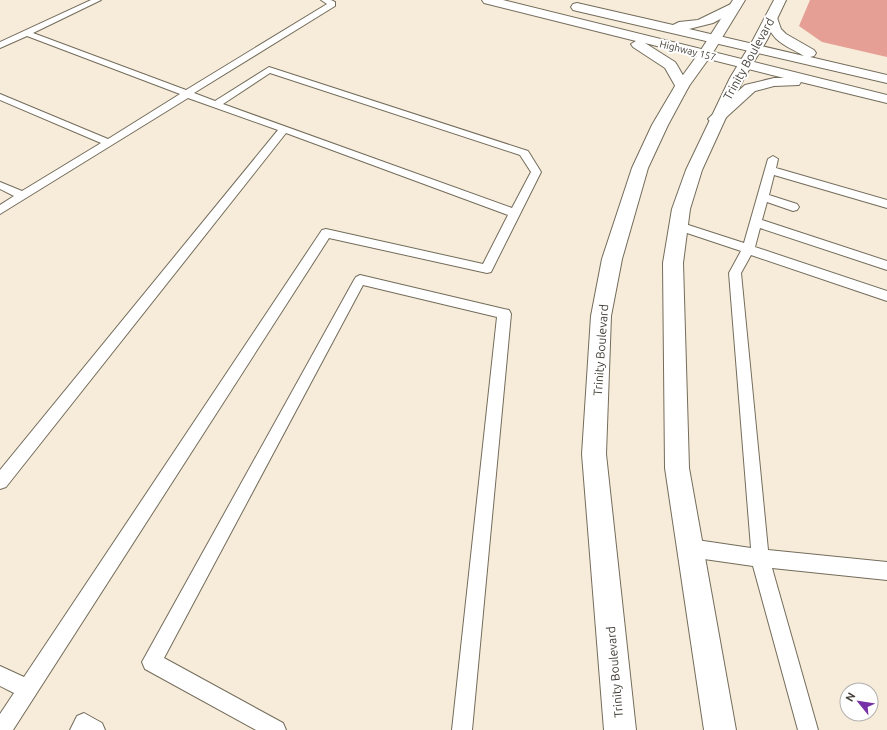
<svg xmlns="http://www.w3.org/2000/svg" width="887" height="730" viewBox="0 0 887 730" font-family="Ubuntu,sans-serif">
<rect width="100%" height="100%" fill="#f6ecd9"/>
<path fill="#e69f94" d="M 810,0 L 887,0 L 887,57 L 822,42 L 799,26 Z"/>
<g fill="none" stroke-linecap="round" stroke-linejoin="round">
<g stroke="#746c5b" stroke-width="2">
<path id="lane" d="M 91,0 L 101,0 L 33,33 L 186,90 L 327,4 L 321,0 L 331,0 L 335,2 L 335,6 L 194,93 L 215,101 L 269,67 L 528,151 L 541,172 L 491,272 L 487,273 L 329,238 L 13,730 L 0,730 L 0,714 L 14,693 L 0,686 L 0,666 L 24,677 L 322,230 L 326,229 L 483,264 L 508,215 L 286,133 L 6,487 L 0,489 L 0,470 L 278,130 L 188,98 L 0,214 L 0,205 L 14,196 L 0,189 L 0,182 L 22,191 L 101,143 L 0,100 L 0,94 L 108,139 L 180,94 L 27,36 L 0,48 L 0,42 ZM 270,73 L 520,155 L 531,172 L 512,208 L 223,104 Z
M 773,156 L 778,159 L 776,168 L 887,200 L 887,208 L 774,175 L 769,195 L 797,204 L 799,207 L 797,210 L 793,211 L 767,202 L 762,220 L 887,261 L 887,270 L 760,228 L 755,247 L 887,291 L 887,301 L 751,255 L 741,273 L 768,550 L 887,562 L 887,580 L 772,568 L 818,730 L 798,730 L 753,566 L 690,557 L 684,554 L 681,548 L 684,542 L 690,539 L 751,548 L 729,273 L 741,251 L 675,229 L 673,226 L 675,223 L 679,222 L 744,243 L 768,159 Z
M 360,275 L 504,309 L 509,310 L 511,314 L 472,730 L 452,730 L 497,317 L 363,285 L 164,658 L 283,723 L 286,730 L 256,730 L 145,669 L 142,662 L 354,280 L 356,277 Z
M 84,713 L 102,723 L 105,730 L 70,730 L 77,716 Z"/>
</g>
<g stroke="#746c5b" stroke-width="2">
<path id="secondary" d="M 733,0 L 745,0 L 712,54 L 689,86 L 668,125 L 648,168 L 622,259 L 611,316 L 606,454 L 636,730 L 604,730 L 582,454 L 591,316 L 602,259 L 632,168 L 652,125 L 675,86 L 699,53 Z
M 774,0 L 786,0 L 767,40 L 744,78 L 702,170 L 690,209 L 683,263 L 689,468 L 736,730 L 704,730 L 665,468 L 663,263 L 672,209 L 686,170 L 730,78 L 753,40 Z"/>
</g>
<g stroke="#746c5b" stroke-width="2">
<path id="primary" d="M 482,0 L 503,0 L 887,95 L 887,103 L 801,82 L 799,85 L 774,86 L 755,91 L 721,122 L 716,124 L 711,122 L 708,119 L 711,116 L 745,85 L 774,78 L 784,78 L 645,43 L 675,62 L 677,65 L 689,86 L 687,89 L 682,90 L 677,89 L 665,68 L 633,47 L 631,44 L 636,41 L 484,3 Z
M 735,2 L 739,3 L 741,6 L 739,9 L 713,23 L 689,29 L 804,56 C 784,44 771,42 766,18 L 768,15 L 776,15 L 781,29 L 786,34 L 814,50 L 816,53 L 814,56 L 810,57 L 887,75 L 887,83 L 577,11 L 573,10 L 571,7 L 573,4 L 577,3 L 673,25 L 679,22 L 698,20 Z"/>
</g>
<use href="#lane" fill="#fff" fill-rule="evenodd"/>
<use href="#secondary" fill="#fff" fill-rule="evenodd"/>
<use href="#primary" fill="#fff" fill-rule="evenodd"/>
</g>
<g text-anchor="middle" stroke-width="4" stroke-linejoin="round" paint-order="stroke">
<g font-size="10" fill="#403c35" stroke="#fff">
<text transform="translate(688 50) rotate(14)" y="4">Highway 157</text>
</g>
<g font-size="12" fill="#403c35" stroke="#fff">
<text transform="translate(749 59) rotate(-61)" y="4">Trinity Boulevard</text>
<text transform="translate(601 350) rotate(-86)" y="4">Trinity Boulevard</text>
<text transform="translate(615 672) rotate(-95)" y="4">Trinity Boulevard</text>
</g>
</g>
<g transform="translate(859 702) rotate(300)"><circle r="19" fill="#ffffff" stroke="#b3b1ae"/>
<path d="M0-3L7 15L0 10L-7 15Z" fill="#7531a5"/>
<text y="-6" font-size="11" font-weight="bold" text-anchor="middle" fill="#403c35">N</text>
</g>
</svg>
